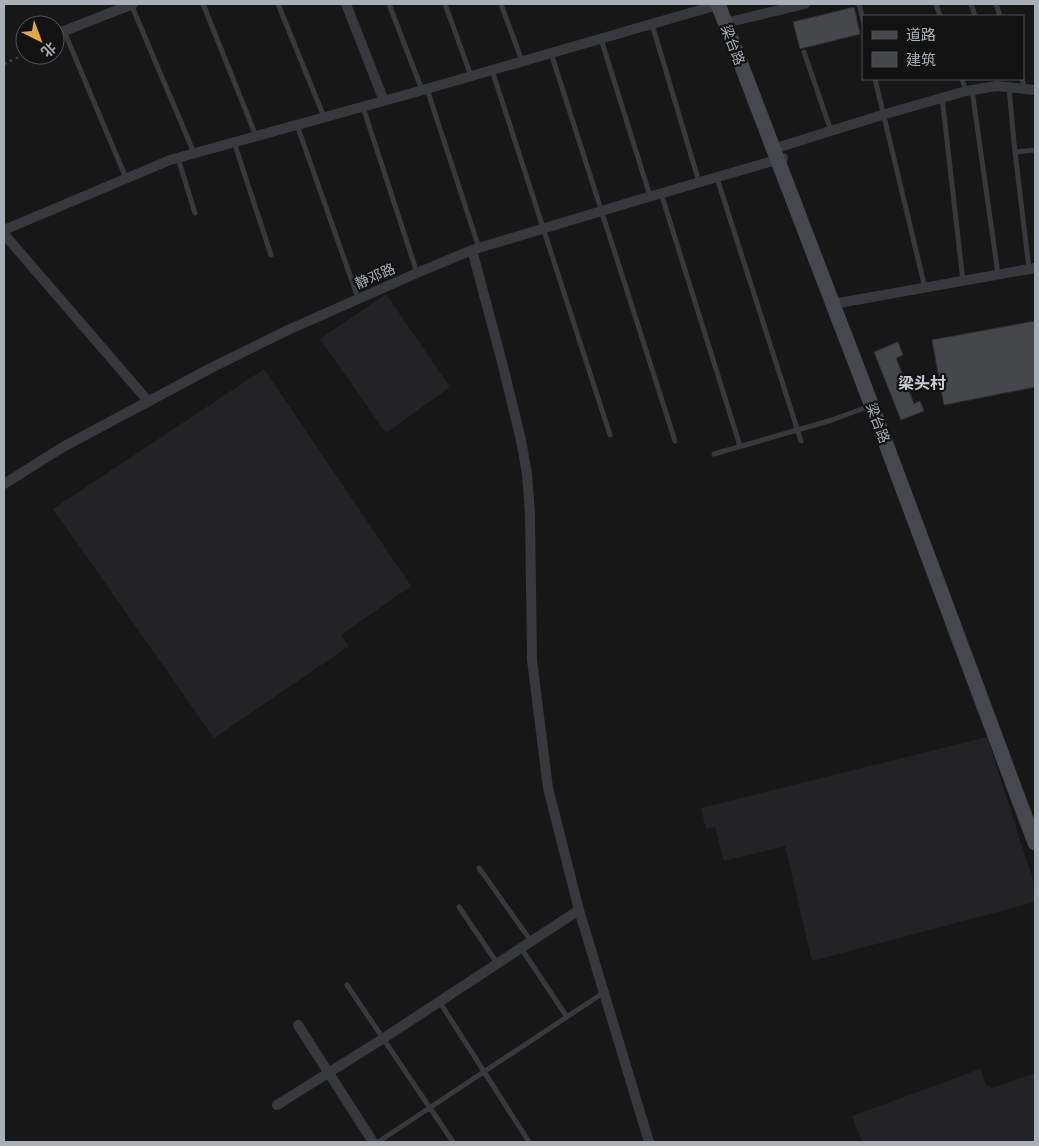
<svg xmlns="http://www.w3.org/2000/svg" width="1039" height="1146" viewBox="0 0 1039 1146" font-family="'Space Grotesk','Noto Sans SC',sans-serif">
<rect width="100%" height="100%" fill="#171718"/>
<path fill="#232325" d="M 386,294 L 450,387 L 386,433 L 320,339 Z
M 264,369 L 411,586 L 341,635 L 349,646 L 214,738 L 53,509 Z
M 987,737 L 1035,886 L 1035,902 L 812,961 L 785,846 L 724,861 L 715,827 L 706,829 L 701,808 Z
M 980,1069 L 986,1084 L 992,1088 L 1035,1073 L 1035,1142 L 862,1142 L 852,1116 Z"/>
<path fill="#46474b" stroke="#313134" d="M 854,7 L 860,34 L 800,49 L 793,22 Z
M 1035,321 L 1035,387 L 944,405 L 932,340 Z
M 898,342 L 903,355 L 896,358 L 914,404 L 920,401 L 924,411 L 901,420 L 874,352 Z"/>
<g fill="none" stroke-linecap="round" stroke-linejoin="round">
<path stroke="#3e4044" stroke-width="2.5" stroke-dasharray="2.5 4" stroke-linecap="butt" d="M 4,64 L 25,54"/>
<path stroke="#38393d" stroke-width="5" d="M 131,4 L 194,153
M 203,4 L 256,136
M 278,4 L 324,117
M 389,4 L 422,90
M 445,4 L 471,76
M 501,4 L 522,61
M 859,4 L 863,20
M 936,4 L 940,16
M 971,4 L 975,16
M 996,4 L 1000,16
M 652,24 L 699,182
M 64,31 L 126,178
M 601,39 L 650,196
M 804,52 L 831,131
M 551,53 L 675,441
M 492,70 L 610,435
M 875,79 L 925,288
M 962,79 L 966,91
M 1022,79 L 1025,89
M 1009,87 L 1014,143 L 1029,269
M 427,89 L 479,248
M 972,90 L 998,274
M 942,97 L 963,281
M 363,107 L 417,273
M 297,125 L 358,298
M 234,142 L 271,255
M 1015,152 L 1035,150
M 178,158 L 195,213
M 717,178 L 801,441
M 661,193 L 740,446
M 714,454 L 832,420 L 870,406
M 479,868 L 531,941
M 459,907 L 497,963
M 521,948 L 567,1017
M 347,985 L 453,1142
M 439,1001 L 529,1142
M 378,1142 L 603,993"/>
<path stroke="#38393d" stroke-width="10" d="M 346,4 L 384,101
M 725,23 L 805,4
M 64,31 L 133,4
M 773,149 L 882,115 L 966,91 L 997,86 L 1035,90
M 4,230 L 170,160 L 416,92 L 721,4
M 4,234 L 148,401
M 472,250 L 502,362 L 521,440 L 527,474 L 530,514 L 532,660 L 548,788 L 579,910 L 649,1142
M 833,304 L 1035,268
M 4,484 L 63,447 L 211,368 L 288,330 L 417,273 L 472,250 L 628,203 L 783,158
M 298,1025 L 373,1142
M 277,1105 L 384,1038 L 579,910"/>
<path stroke="#46484d" stroke-width="15" d="M 718,4 L 870,401 L 1035,843"/>
</g>
<g text-anchor="middle" stroke-width="4.5" stroke-linejoin="round" paint-order="stroke">
<g font-size="14" fill="#aaafb7" stroke="#121213">
<text transform="translate(733 45) rotate(69)" y="5">梁台路</text>
<text transform="translate(375 276) rotate(-24)" y="5">静邓路</text>
<text transform="translate(878 423) rotate(69)" y="5">梁台路</text>
</g>
<g font-size="16" font-weight="bold" fill="#cbcdd4" stroke="#121213">
<text x="922" y="389">梁头村</text>
</g>
</g>
<rect width="1039" height="1146" fill="none" stroke="#aaafb7" stroke-width="10"/>
<rect x="862" y="15" width="162" height="65" fill="#121213" stroke="#4f5155"/>
<rect x="872" y="31" width="25" height="8" fill="#46484d" stroke="#4f5155"/>
<text x="906" y="40" font-size="15" fill="#aaafb7">道路</text>
<rect x="872" y="52" width="25" height="15" fill="#46474b" stroke="#4f5155"/>
<text x="906" y="65" font-size="15" fill="#aaafb7">建筑</text>
<g transform="translate(40 40) rotate(138)"><circle r="24" fill="#121213" stroke="#4f5155"/>
<path d="M0-4L9 19L0 12L-9 19Z" fill="#e2a645"/>
<text y="-8" font-size="14" font-weight="bold" text-anchor="middle" fill="#aaafb7">北</text>
</g>
</svg>
